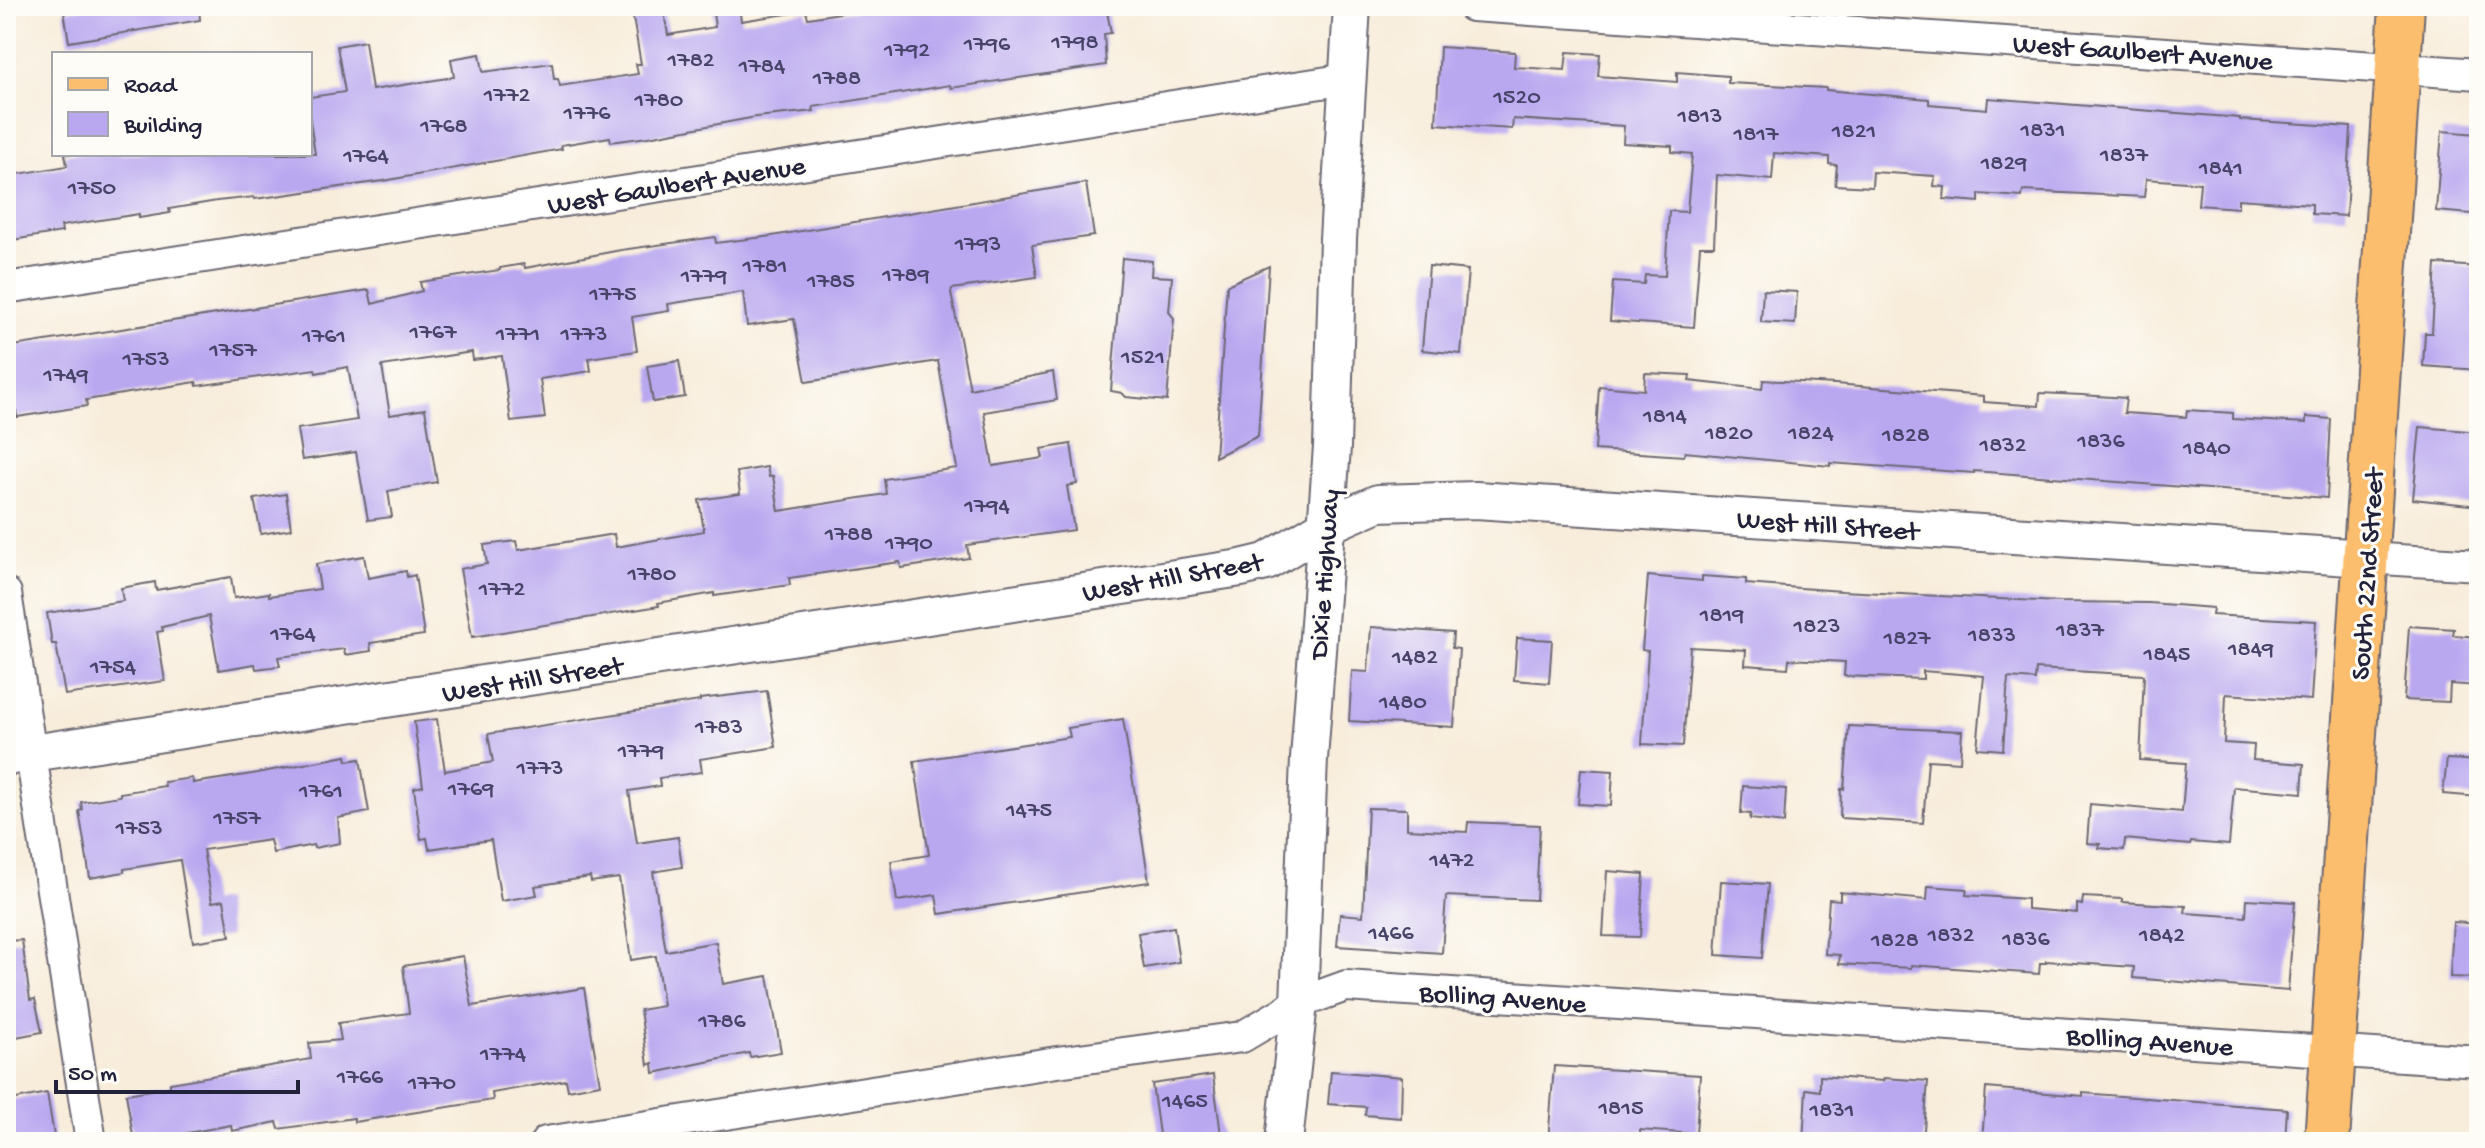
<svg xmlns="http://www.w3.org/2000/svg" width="2485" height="1148" viewBox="0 0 2485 1148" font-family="'Gochi Hand',sans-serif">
<rect width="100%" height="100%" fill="#fdfcf7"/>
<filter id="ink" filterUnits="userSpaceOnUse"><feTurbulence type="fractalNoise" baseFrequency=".0125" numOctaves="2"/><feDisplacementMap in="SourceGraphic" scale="16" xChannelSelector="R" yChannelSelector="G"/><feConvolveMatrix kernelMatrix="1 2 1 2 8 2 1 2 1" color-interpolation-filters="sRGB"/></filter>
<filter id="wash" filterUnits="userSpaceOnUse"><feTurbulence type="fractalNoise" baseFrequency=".006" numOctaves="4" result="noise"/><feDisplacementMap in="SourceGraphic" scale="32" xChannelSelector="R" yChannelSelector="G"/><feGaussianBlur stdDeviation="1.8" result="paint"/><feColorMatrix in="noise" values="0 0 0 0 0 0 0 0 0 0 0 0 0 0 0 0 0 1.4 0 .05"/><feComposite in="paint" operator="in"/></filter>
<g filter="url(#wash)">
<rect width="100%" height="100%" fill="#f8eddb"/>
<g id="blocks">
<path fill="#b9a7f0" d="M 98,6 L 199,6 L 200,20 L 69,42 L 64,11 Z
M 631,6 L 663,6 L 668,35 L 715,27 L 712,6 L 739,6 L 741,21 L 806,11 L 808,18 L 883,6 L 1106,6 L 1111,33 L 1104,34 L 1106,65 L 951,88 L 950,85 L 895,94 L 813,107 L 814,111 L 756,117 L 648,137 L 611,142 L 610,137 L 561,145 L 562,149 L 383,181 L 254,199 L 254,197 L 217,201 L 169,209 L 170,213 L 139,218 L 139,214 L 61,226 L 62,232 L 6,241 L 6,176 L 67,166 L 65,154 L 315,154 L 310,121 L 310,97 L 345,92 L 337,46 L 365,41 L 372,90 L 454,77 L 451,59 L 480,54 L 483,72 L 552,63 L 554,79 L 558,79 L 560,86 L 638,74 L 636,64 L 641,64 Z
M 1440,47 L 1515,52 L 1514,67 L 1565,70 L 1567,52 L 1600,54 L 1598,76 L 1677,82 L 1677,72 L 1728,76 L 1728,83 L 1826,88 L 1826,90 L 1929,99 L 1929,104 L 1987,109 L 1988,98 L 2240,118 L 2240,120 L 2351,127 L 2346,216 L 2312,214 L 2312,204 L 2238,199 L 2238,208 L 2198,205 L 2200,183 L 2146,179 L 2144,197 L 2023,191 L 2022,197 L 1979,194 L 1979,202 L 1944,199 L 1945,187 L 1934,186 L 1935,176 L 1873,172 L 1872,187 L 1835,185 L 1837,165 L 1829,164 L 1829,157 L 1774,153 L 1772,180 L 1717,175 L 1714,246 L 1700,246 L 1694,327 L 1610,321 L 1613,282 L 1644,284 L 1645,275 L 1665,276 L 1669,211 L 1687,212 L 1692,154 L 1672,152 L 1672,146 L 1623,143 L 1624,126 L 1513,119 L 1512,129 L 1436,124 Z
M 2442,131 L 2477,134 L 2472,214 L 2436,211 Z
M 1086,183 L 1094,236 L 1032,245 L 1037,277 L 952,289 L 951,293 L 970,389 L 1053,372 L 1057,400 L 984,412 L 993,466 L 1043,458 L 1041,449 L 1071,444 L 1077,484 L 1067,486 L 1074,530 L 967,545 L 969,558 L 901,568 L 900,562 L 789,578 L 790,585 L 714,596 L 714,593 L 658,603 L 659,606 L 472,637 L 460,569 L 487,564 L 484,545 L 516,541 L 518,550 L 614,534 L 616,547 L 704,531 L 699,500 L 740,494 L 737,472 L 767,467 L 769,477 L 773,476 L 779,511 L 886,494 L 884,479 L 957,468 L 938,361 L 806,382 L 794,319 L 747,326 L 743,292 L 668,304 L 669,311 L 632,317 L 637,351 L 589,358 L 591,371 L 540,379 L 545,418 L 511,422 L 502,356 L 473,360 L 472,352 L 382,366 L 390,415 L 425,409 L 437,482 L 388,491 L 392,517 L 368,520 L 356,452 L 302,460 L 297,429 L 357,420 L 348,367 L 316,373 L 315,369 L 197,386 L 196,382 L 86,400 L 87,406 L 17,417 L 7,347 L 369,290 L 372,304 L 422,291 L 420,282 L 500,270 L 500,268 L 524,264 L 525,268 L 621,250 L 715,237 L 716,243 L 772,236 Z
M 1122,258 L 1152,261 L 1151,276 L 1172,277 L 1169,312 L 1174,318 L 1167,401 L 1126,397 L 1122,393 L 1111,391 Z
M 2436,264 L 2479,267 L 2479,370 L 2423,366 L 2425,333 L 2432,333 Z
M 1269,266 L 1258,436 L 1215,457 L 1227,285 Z
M 1429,266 L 1468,270 L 1461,354 L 1422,350 Z
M 1763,290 L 1797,292 L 1795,324 L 1761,322 Z
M 679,361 L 685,397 L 653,402 L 647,366 Z
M 1645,373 L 1690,375 L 1689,381 L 1762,389 L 1763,380 L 1835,384 L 1984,396 L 1984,402 L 2039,406 L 2040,393 L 2082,395 L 2126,398 L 2124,413 L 2186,417 L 2187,410 L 2233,413 L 2233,419 L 2306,423 L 2306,417 L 2331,419 L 2327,498 L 1974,471 L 1974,473 L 1830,463 L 1830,466 L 1685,452 L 1684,456 L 1595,450 L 1599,386 L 1644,390 Z
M 2420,427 L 2479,432 L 2479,506 L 2413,499 Z
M 286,494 L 291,529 L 261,534 L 254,499 Z
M 364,556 L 368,578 L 406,571 L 407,577 L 415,575 L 424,635 L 370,643 L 371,651 L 345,655 L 344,649 L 278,657 L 280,666 L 256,669 L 255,664 L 219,670 L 209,616 L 162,627 L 163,631 L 157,632 L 165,681 L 65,695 L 56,644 L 52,644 L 47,613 L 123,601 L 121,588 L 155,582 L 156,590 L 231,577 L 234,598 L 269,593 L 269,596 L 320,589 L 316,564 Z
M 1648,576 L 1702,581 L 1702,576 L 1746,579 L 1746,584 L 1842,591 L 2060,602 L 2149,603 L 2213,608 L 2212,615 L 2316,621 L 2311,700 L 2226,694 L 2224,743 L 2254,745 L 2253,760 L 2304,764 L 2302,793 L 2234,787 L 2229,845 L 2191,842 L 2190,845 L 2125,839 L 2124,850 L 2099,848 L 2100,844 L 2087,843 L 2090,804 L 2182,812 L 2186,763 L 2140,760 L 2144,675 L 2036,669 L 2035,680 L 2008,678 L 2003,750 L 1977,748 L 1984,676 L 1923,671 L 1923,679 L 1844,676 L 1845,662 L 1789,659 L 1788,668 L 1745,665 L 1746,650 L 1690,647 L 1683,746 L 1642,744 L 1648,651 L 1642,650 Z
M 2409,626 L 2454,629 L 2453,635 L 2479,637 L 2479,686 L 2450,684 L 2449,702 L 2404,700 Z
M 1371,627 L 1453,633 L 1452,648 L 1459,649 L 1454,727 L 1349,721 L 1352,671 L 1368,672 Z
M 1517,638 L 1552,640 L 1549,683 L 1514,680 Z
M 767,691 L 776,747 L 700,759 L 702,772 L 659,778 L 660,786 L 629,791 L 637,843 L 678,837 L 682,867 L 653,872 L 666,951 L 716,942 L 723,984 L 768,976 L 781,1052 L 750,1057 L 749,1053 L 654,1073 L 653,1063 L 648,1065 L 640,1010 L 663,1006 L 656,956 L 631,960 L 619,878 L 591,882 L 590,877 L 535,886 L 537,895 L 501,901 L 491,840 L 429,849 L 427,838 L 421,839 L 414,788 L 423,786 L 414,722 L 437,719 L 445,771 L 493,762 L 488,734 L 700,701 L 700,699 Z
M 1123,719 L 1149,882 L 939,914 L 936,895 L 897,901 L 891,861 L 929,855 L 914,761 L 1070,737 L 1068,728 Z
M 1849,726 L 1962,731 L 1960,762 L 1928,760 L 1923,823 L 1840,818 L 1841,789 L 1844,789 Z
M 346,756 L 347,761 L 360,759 L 369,812 L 338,818 L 340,843 L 314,848 L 313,845 L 273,853 L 270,840 L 203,850 L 212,902 L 224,900 L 230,936 L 193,942 L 180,860 L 124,869 L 124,872 L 90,878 L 79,811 L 82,810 L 81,802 L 120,796 L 120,793 L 165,786 L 164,782 L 192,778 L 193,783 L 252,774 Z
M 2447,759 L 2479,761 L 2479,797 L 2443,794 Z
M 1581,769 L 1613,771 L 1611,806 L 1578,804 Z
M 1743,786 L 1786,789 L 1784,823 L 1750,819 L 1751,814 L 1741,813 Z
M 1368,808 L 1407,809 L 1407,829 L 1467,832 L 1468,822 L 1540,825 L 1536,900 L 1446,896 L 1442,953 L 1337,946 L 1340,914 L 1363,916 Z
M 1607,871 L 1644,874 L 1640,937 L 1603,936 Z
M 1721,881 L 1768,884 L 1762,958 L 1716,955 Z
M 1928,886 L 1967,889 L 1966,895 L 2027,899 L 2027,909 L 2077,913 L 2077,904 L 2082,905 L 2083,897 L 2122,899 L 2122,902 L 2186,906 L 2185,913 L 2246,917 L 2247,899 L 2295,902 L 2288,991 L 2133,978 L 2134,967 L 2046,961 L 2046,963 L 2040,963 L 2039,974 L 1911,965 L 1911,968 L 1839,964 L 1840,955 L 1825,954 L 1829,899 L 1840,900 L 1840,892 L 1927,900 Z
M 2453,922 L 2479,924 L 2479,978 L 2450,977 Z
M 1174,927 L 1179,962 L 1144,968 L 1138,933 Z
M 22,940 L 30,1000 L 35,999 L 42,1032 L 6,1039 L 6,941 Z
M 463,956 L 472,1006 L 584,988 L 600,1084 L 568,1090 L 566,1080 L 492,1093 L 493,1100 L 354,1122 L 354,1118 L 279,1129 L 277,1122 L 232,1131 L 231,1125 L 177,1135 L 162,1139 L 162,1142 L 134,1142 L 126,1094 L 170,1087 L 170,1083 L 311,1059 L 309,1043 L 341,1040 L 338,1023 L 409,1013 L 403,966 Z
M 1554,1066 L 1700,1075 L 1696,1134 L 1640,1130 L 1640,1142 L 1548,1142 Z
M 1331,1071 L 1402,1077 L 1401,1118 L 1365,1115 L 1366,1107 L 1328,1104 Z
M 1213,1075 L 1222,1142 L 1160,1142 L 1152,1084 Z
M 1820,1076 L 1883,1081 L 1884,1078 L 1928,1081 L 1923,1142 L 1803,1142 L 1806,1089 L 1820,1091 Z
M 1986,1088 L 2083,1096 L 2083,1093 L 2287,1109 L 2285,1142 L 1982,1142 Z
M 47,1093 L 55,1142 L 6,1142 L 6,1101 Z"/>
</g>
</g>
<g filter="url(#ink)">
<use href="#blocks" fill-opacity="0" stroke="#6d6973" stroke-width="2"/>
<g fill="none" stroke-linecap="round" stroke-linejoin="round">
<g stroke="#6d6973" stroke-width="34">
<path id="minor" d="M 1472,6 L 2479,74
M 6,288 L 1347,79
M 2366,558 L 2479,565
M 6,593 L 91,1142
M 546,1142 L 1057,1062 L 1242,1037 L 1299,1003 L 1346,986 L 2479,1061"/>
</g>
<g stroke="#6d6973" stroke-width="40">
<path id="tertiary" d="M 6,757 L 1241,568 L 1266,562 L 1326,526 L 1378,503 L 1476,500 L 2366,558
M 1284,1142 L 1299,1003 L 1309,759 L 1332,447 L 1338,239 L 1352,6"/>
</g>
<g stroke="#6d6973" stroke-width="48">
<path id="primary" d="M 2327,1142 L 2402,6"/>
</g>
<use href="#minor" stroke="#fff" stroke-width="30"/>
<use href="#tertiary" stroke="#fff" stroke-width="36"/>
<use href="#primary" stroke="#fbbd6e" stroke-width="44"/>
</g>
</g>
<g text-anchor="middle" stroke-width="6" stroke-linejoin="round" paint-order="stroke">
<g font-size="24" fill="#484368">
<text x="1075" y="48">1798</text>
<text x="987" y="50">1796</text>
<text x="907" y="56">1792</text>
<text x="691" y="66">1782</text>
<text x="762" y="72">1784</text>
<text x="837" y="84">1788</text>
<text x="507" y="101">1772</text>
<text x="1517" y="103">1520</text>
<text x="659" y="106">1780</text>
<text x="587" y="119">1776</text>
<text x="1700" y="122">1813</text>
<text x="444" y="132">1768</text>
<text x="2043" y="136">1831</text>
<text x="1854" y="137">1821</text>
<text x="1756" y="140">1817</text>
<text x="2124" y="161">1837</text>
<text x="366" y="162">1764</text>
<text x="2004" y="169">1829</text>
<text x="2221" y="174">1841</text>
<text x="92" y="194">1750</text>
<text x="978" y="250">1793</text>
<text x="765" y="272">1781</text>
<text x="906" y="281">1789</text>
<text x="704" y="282">1779</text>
<text x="831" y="287">1785</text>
<text x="613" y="300">1775</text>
<text x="433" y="338">1767</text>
<text x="518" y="340">1771</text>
<text x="584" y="340">1773</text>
<text x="324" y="342">1761</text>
<text x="233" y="356">1757</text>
<text x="1143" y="363">1521</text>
<text x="146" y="365">1753</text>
<text x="66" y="381">1749</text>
<text x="1665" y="422">1814</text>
<text x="1729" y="439">1820</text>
<text x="1811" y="439">1824</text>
<text x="1906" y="441">1828</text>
<text x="2101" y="447">1836</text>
<text x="2003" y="451">1832</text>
<text x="2207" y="454">1840</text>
<text x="987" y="512">1794</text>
<text x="849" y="540">1788</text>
<text x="909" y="549">1790</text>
<text x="652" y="580">1780</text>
<text x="502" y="595">1772</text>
<text x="1722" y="621">1819</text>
<text x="1817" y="632">1823</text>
<text x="2080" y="636">1837</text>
<text x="293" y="640">1764</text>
<text x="1992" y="641">1833</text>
<text x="1907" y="644">1827</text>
<text x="2251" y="655">1849</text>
<text x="2167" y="660">1845</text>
<text x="1415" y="663">1482</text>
<text x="113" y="673">1754</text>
<text x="1403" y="708">1480</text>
<text x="719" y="733">1783</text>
<text x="641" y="757">1779</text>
<text x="540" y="774">1773</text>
<text x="471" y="795">1769</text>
<text x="321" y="797">1761</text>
<text x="1029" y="816">1475</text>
<text x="237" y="824">1757</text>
<text x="139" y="834">1753</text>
<text x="1452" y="866">1472</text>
<text x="1391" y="939">1466</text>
<text x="1951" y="941">1832</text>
<text x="2162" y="941">1842</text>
<text x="2026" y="945">1836</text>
<text x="1895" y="946">1828</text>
<text x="722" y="1027">1786</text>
<text x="503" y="1060">1774</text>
<text x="360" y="1083">1766</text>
<text x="432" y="1089">1770</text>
<text x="1185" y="1107">1465</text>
<text x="1621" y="1114">1815</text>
<text x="1832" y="1116">1831</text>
</g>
<g font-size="28" fill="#22223b" stroke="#fdfcf7">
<text transform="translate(2143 50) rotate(4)" y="10">West Gaulbert Avenue</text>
<text transform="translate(676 183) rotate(-9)" y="10">West Gaulbert Avenue</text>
<text transform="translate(1828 523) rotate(4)" y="10">West Hill Street</text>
<text transform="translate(1322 574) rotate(-86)" y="10">Dixie Highway</text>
<text transform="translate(2365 574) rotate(-86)" y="10">South 22nd Street</text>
<text transform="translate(1172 575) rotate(-10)" y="10">West Hill Street</text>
<text transform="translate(532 677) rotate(-9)" y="10">West Hill Street</text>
<text transform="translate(1503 996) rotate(4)" y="10">Bolling Avenue</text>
<text transform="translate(2150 1039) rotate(4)" y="10">Bolling Avenue</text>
</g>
</g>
<rect width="2485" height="1148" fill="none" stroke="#fdfcf7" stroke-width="32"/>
<rect x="52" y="52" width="260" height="104" fill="#fdfcf7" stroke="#a5a5ac" stroke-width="2"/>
<rect x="68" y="78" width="40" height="12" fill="#fbbd6e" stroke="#a5a5ac" stroke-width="2"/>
<text x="124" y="92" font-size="24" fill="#22223b">Road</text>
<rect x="68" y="112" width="40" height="24" fill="#b9a7f0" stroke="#a5a5ac" stroke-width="2"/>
<text x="124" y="132" font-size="24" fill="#22223b">Building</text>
<path d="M56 1080v12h242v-12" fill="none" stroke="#22223b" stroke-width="4"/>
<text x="68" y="1080" font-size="24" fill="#22223b" stroke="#fdfcf7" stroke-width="6" paint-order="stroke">50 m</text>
</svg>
